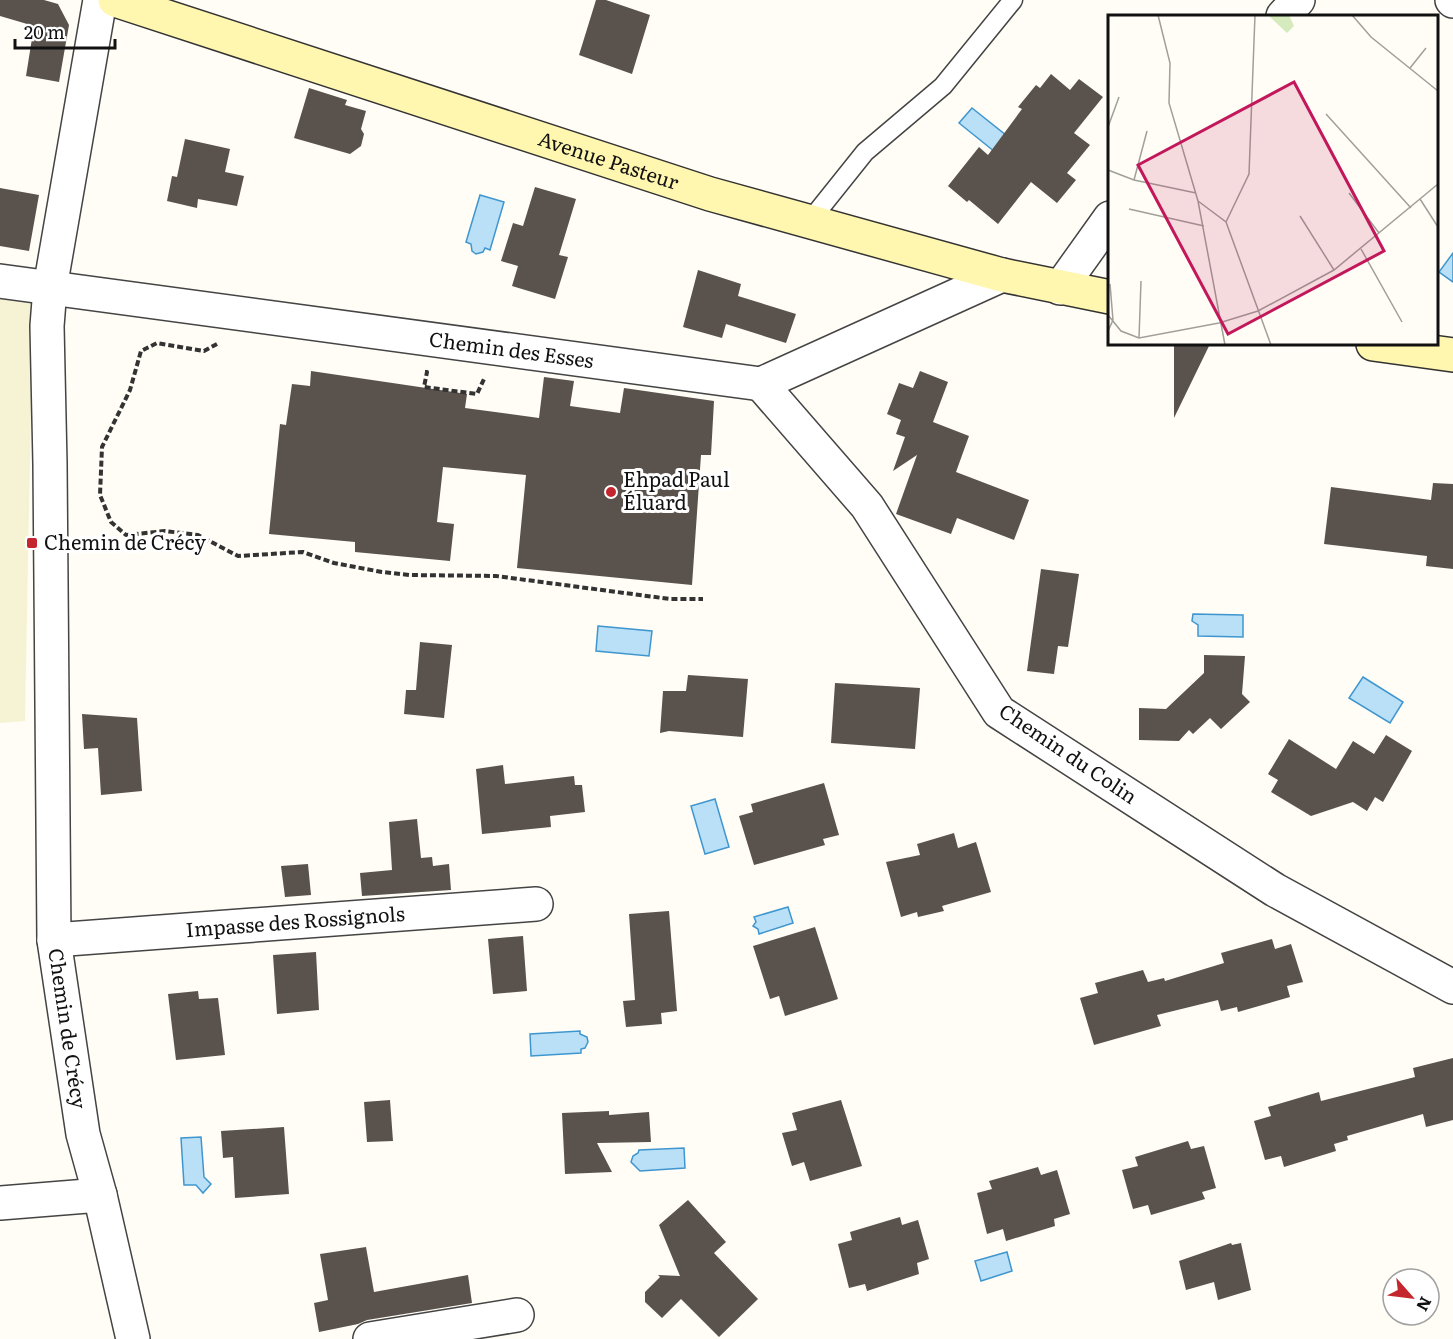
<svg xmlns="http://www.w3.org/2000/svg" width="1453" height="1339" viewBox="0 0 1453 1339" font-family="Literata,serif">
<rect width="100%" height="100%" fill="#fffdf5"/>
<path fill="#f6f3d4" d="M 0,295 L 33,300 L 25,721 L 0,723 Z"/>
<path fill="#b9e0f7" stroke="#3f96cf" stroke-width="1.5" d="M 972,108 L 1007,136 L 995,152 L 959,123 Z
M 480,195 L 504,202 L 490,250 L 485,248 L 483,252 L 476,254 L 472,251 L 471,244 L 466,242 Z
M 1453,253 L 1453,282 L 1439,272 Z
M 1193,614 L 1243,615 L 1243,637 L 1198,636 L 1198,625 L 1192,621 Z
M 598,626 L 652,631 L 649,656 L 596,651 Z
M 1363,677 L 1403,702 L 1390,723 L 1349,698 Z
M 715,799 L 729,847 L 705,854 L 691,806 Z
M 788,907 L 793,923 L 759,934 L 758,929 L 753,926 L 756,922 L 754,917 Z
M 580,1031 L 580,1034 L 587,1037 L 588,1042 L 585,1048 L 581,1049 L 581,1053 L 531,1056 L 530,1034 Z
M 201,1137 L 204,1177 L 211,1184 L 203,1193 L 196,1185 L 184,1185 L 181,1138 Z
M 684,1148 L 685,1168 L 640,1171 L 631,1162 L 633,1156 L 638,1153 L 639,1150 Z
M 1007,1252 L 1012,1271 L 981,1281 L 975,1261 Z"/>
<path fill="#5a524d" d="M 0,0 L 44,0 L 58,4 L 69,25 L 59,82 L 26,76 L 34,26 L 0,16 Z
M 596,0 L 606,0 L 650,15 L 632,74 L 579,55 Z
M 1051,74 L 1070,90 L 1079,79 L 1103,97 L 1074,133 L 1090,145 L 1067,173 L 1076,180 L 1057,203 L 1031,182 L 998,224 L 969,200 L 967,202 L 948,186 L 979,147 L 988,155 L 1022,109 L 1018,107 L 1036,85 L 1040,88 Z
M 309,88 L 347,100 L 345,105 L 366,111 L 361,129 L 364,134 L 361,146 L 350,154 L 294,138 Z
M 185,139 L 230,149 L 225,172 L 244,176 L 237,206 L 198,199 L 197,208 L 167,201 L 172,176 L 177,177 Z
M 535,187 L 576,199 L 559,255 L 568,257 L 555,299 L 512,286 L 518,266 L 501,261 L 513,223 L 523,226 Z
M 0,188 L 39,195 L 29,251 L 0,246 Z
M 698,270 L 741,284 L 738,296 L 796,314 L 786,343 L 726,324 L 722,338 L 683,327 Z
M 1174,345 L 1209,346 L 1174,418 Z
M 311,371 L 467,394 L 465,408 L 539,418 L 544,377 L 574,381 L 570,406 L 620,413 L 624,388 L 714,401 L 711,455 L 701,455 L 692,585 L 517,568 L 526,475 L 443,467 L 437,522 L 454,524 L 450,561 L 355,552 L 355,542 L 269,534 L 280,424 L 286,425 L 292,384 L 310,386 Z
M 920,371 L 948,382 L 933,422 L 969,436 L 956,472 L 1029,500 L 1014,540 L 957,518 L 951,534 L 896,514 L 917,455 L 893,471 L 905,437 L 896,434 L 901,420 L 887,414 L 899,383 L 913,388 Z
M 1433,483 L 1453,484 L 1453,569 L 1426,566 L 1427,556 L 1324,544 L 1331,487 L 1431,500 Z
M 1041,569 L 1079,574 L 1068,647 L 1058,646 L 1054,674 L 1027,671 Z
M 420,642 L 452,645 L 444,718 L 404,714 L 406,690 L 416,690 Z
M 1204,655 L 1245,656 L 1242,694 L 1250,702 L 1221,729 L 1210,718 L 1193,734 L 1189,730 L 1179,741 L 1139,740 L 1139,708 L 1166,709 L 1204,673 Z
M 688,675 L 748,679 L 743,737 L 669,731 L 660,733 L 663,691 L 686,691 Z
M 835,683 L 920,688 L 915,749 L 831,743 Z
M 82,714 L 137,718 L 142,791 L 101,795 L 98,748 L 84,749 Z
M 1386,735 L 1412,751 L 1383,802 L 1375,797 L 1367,811 L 1353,802 L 1311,816 L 1271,792 L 1278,780 L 1268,774 L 1289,739 L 1336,769 L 1353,741 L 1374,754 Z
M 503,765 L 505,784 L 574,776 L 575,785 L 582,785 L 585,812 L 550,816 L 551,827 L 482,834 L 476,769 Z
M 824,783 L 839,835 L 823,839 L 825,845 L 754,865 L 739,816 L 753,812 L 751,804 Z
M 417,819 L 421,858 L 432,857 L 433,866 L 449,864 L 451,890 L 362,896 L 360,873 L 392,870 L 389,822 Z
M 954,833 L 958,848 L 976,842 L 991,892 L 942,906 L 944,911 L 918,917 L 917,912 L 901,917 L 886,862 L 920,855 L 917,844 Z
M 308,864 L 311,895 L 285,897 L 281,866 Z
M 669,911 L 677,1011 L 661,1013 L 662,1024 L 626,1027 L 623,1001 L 635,1000 L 629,914 Z
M 815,927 L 838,999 L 785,1016 L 779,996 L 770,999 L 753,946 Z
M 523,936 L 527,991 L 493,994 L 488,939 Z
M 1272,939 L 1275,949 L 1291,944 L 1303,982 L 1287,986 L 1290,997 L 1238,1012 L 1237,1007 L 1221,1011 L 1218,1000 L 1157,1015 L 1161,1026 L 1094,1045 L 1080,998 L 1098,993 L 1095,983 L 1143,970 L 1148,982 L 1164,978 L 1165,981 L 1224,963 L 1221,953 Z
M 316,952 L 319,1010 L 277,1014 L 273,955 Z
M 198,991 L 199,999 L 218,998 L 225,1055 L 176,1060 L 168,994 Z
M 1453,1058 L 1453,1120 L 1426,1127 L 1423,1114 L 1347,1136 L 1348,1140 L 1334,1144 L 1336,1151 L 1284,1167 L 1281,1156 L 1265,1160 L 1254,1121 L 1271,1116 L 1268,1107 L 1319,1092 L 1321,1101 L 1415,1077 L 1413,1068 Z
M 390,1100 L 393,1141 L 367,1142 L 364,1102 Z
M 841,1100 L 862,1166 L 810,1181 L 804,1162 L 792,1166 L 782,1133 L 797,1130 L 792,1113 Z
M 609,1111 L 609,1115 L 649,1112 L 651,1142 L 597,1143 L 612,1172 L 565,1174 L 562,1113 Z
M 284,1127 L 289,1194 L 235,1198 L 233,1157 L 223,1158 L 221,1131 Z
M 1188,1141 L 1191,1149 L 1204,1146 L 1216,1188 L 1202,1192 L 1205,1199 L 1151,1215 L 1148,1205 L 1133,1209 L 1122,1170 L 1138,1166 L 1135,1157 Z
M 1038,1167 L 1041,1175 L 1057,1170 L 1070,1214 L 1054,1219 L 1055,1226 L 1006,1241 L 1003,1229 L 987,1234 L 977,1193 L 992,1189 L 989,1181 Z
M 688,1200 L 726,1242 L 714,1253 L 758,1299 L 719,1337 L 681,1299 L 662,1318 L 645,1302 L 645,1292 L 660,1277 L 658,1275 L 680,1276 L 659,1225 Z
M 900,1217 L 902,1225 L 918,1220 L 929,1259 L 917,1263 L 919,1274 L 867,1291 L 865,1284 L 849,1288 L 838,1244 L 852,1240 L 850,1232 Z
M 1231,1243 L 1232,1245 L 1241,1243 L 1251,1290 L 1218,1300 L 1214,1282 L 1186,1290 L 1179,1261 Z
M 366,1247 L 374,1292 L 468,1275 L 472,1303 L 367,1320 L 358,1324 L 319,1332 L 314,1303 L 328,1300 L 320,1254 Z"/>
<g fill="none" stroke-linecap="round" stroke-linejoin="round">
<g stroke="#444" stroke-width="21">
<path id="service" d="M 809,222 L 865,152 L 943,86 L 1013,0"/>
</g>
<g stroke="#444" stroke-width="36">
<g id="minor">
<path d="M 1452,0 L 1453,1"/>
<path d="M 1283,16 L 1298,0"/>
<path id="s1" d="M 0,281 L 761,384 L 1002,275"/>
<path d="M 1060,288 L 1110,218"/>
<path d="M 761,384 L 867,506 L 999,712 L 1275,890 L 1453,987"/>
<path id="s2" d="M 54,940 L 536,904"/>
<path d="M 0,1203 L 100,1195"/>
<path d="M 370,1339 L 517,1315"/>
</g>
</g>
<g stroke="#444" stroke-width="36">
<g id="tertiary">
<path id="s3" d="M 100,0 L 50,288 L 47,326 L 50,464 L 54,940 L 83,1134 L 100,1195 L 133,1339"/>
</g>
</g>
<g stroke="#333" stroke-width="36">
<g id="secondary">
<path id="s4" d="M 115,0 L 710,194 L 1002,275 L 1110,297"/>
<path d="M 1373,344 L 1453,355"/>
</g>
</g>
<path stroke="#333" stroke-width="4" stroke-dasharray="6 3" stroke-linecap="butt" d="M 217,344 L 204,351 L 157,343 L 141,351 L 130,390 L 102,447 L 100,495 L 111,522 L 126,535 L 165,531 L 198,535 L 238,556 L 303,552 L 334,563 L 382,572 L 409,575 L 496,576 L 670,599 L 703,599
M 425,372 L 427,372 L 424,387 L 477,394 L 484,379"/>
<use href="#service" stroke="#fff" stroke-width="18"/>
<use href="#minor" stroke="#fff" stroke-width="33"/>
<use href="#tertiary" stroke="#fff" stroke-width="33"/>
<use href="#secondary" stroke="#fff6b0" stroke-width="33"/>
</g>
<g fill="#c4262e" stroke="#fff" stroke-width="2">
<circle cx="611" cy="492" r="6"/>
<rect x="26" y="537" width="12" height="12" rx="3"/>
</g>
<g text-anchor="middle" stroke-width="6" stroke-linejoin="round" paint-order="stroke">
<g font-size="20" fill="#111" stroke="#fff">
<text dy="7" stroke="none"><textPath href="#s4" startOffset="519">Avenue Pasteur</textPath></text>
<text dy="7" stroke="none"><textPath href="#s1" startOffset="516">Chemin des Esses</textPath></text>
<text transform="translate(1068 754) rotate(34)" y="7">Chemin du Colin</text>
<text dy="7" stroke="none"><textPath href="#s2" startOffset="242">Impasse des Rossignols</textPath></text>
<text dy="7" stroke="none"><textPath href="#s3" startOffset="1034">Chemin de Crécy</textPath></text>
</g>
<g font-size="20" fill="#111" stroke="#fff" text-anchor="start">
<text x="623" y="487">Ehpad Paul<tspan x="623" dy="23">Éluard</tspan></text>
<text x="44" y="550">Chemin de Crécy</text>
</g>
</g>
<g transform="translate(1108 15)">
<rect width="330" height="330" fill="#fffdf5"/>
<path d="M 160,0 L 181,0 L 186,11 L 179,18 Z" fill="#d5ebbd"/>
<path fill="none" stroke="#a09f9a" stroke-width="1.5" d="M 50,0 L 62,48 L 61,88 L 90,186 L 117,330M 244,0 L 263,22 L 330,76M 302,53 L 318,33M 218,99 L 303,193M 0,112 L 11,82M 0,155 L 26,165 L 88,178M 26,165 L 39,116M 241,178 L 271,218M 312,184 L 330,212M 90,186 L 118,207 L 163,330M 21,194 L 96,211M 192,201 L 226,255M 118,207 L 141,159 L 147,0M 253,234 L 294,307M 0,300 L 13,316 L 31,323 L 111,308 L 150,296 L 226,255 L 330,169M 0,316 L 5,305 L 2,269M 31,323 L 33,266"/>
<path fill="#c2185b" fill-opacity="0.15" stroke="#c2185b" stroke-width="3" d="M 186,67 L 276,236 L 120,319 L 30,150 Z"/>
<rect width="330" height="330" fill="none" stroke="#111" stroke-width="3"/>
</g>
<g transform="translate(1411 1297) rotate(118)"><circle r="28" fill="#ffffff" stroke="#a0a0a0" stroke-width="1.5"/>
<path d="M0-4.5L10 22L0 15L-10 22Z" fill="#c4262e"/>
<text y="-9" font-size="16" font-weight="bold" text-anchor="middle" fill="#111111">N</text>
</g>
<path d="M15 39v9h100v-9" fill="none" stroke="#111111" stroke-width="3"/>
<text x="24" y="39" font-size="18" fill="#111111" stroke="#ffffff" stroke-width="4.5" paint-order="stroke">20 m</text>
</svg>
